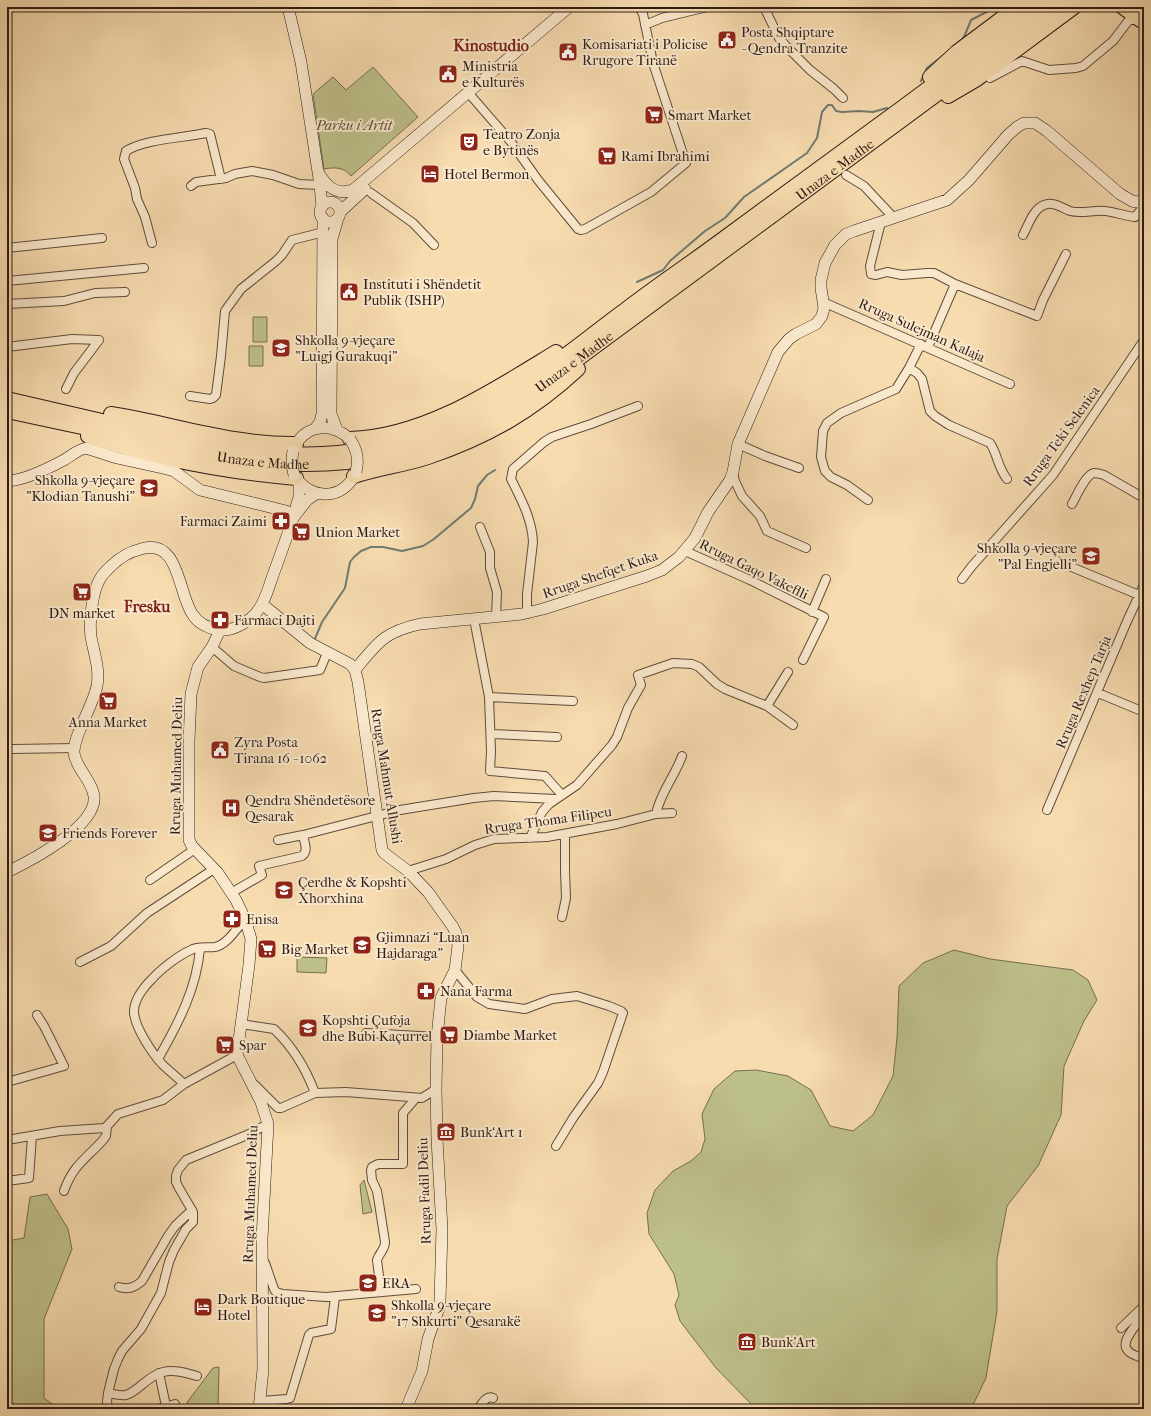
<svg xmlns="http://www.w3.org/2000/svg" width="1151" height="1416" viewBox="0 0 1151 1416" font-family="'IM FELL French Canon',serif">
<rect width="100%" height="100%" fill="#f7dcb0"/>
<filter id="stains"><feTurbulence type="fractalNoise" baseFrequency=".005" numOctaves="4"/><feColorMatrix values="0 0 0 0 .2 0 0 0 0 .09 0 0 0 0 .02 0 0 0 .5 -.17"/></filter>
<radialGradient id="worn" r=".72"><stop offset=".6" stop-color="#630" stop-opacity="0"/><stop offset="1" stop-color="#630" stop-opacity=".3"/></radialGradient>
<path fill="#bec08a" stroke="#756e50" d="M 373,67 L 418,117 L 351,176 C 344,167 335,167 324,169 L 313,94 L 333,77 L 346,90 Z
M 253,317 L 267,317 L 267,342 L 253,342 Z
M 249,346 L 263,346 L 263,366 L 249,366 Z
M 954,950 L 990,959 L 1073,970 L 1088,980 L 1097,1000 L 1084,1021 L 1064,1066 L 1061,1115 L 1038,1166 L 1007,1206 L 997,1259 L 997,1311 L 986,1378 L 971,1409 L 756,1409 L 716,1368 L 680,1321 L 675,1305 L 679,1295 L 674,1274 L 649,1234 L 647,1213 L 655,1190 L 673,1171 L 691,1161 L 701,1152 L 705,1139 L 702,1114 L 714,1089 L 735,1071 L 756,1070 L 788,1076 L 811,1090 L 830,1126 L 853,1131 L 873,1115 L 893,1076 L 897,1038 L 899,986 L 923,963 Z
M 297,957 L 327,958 L 326,973 L 297,972 Z
M 364,1180 L 372,1212 L 363,1214 L 360,1185 Z
M 47,1194 L 68,1229 L 72,1249 L 44,1319 L 44,1398 L 59,1409 L 7,1409 L 7,1288 L 8,1287 L 7,1284 L 7,1241 L 24,1238 L 30,1197 Z
M 219,1367 L 218,1409 L 185,1409 L 188,1401 L 213,1368 Z"/>
<g fill="none" stroke-linecap="round" stroke-linejoin="round">
<path stroke="#707b72" stroke-width="2" d="M 959,43 L 964,37 L 971,20 L 996,7
M 921,81 L 927,68 L 945,54
M 637,282 L 663,270 L 670,261 L 705,231 L 725,218 L 744,197 L 807,153 L 817,138 L 822,112 L 828,105 L 832,105 L 836,111 L 842,112 L 859,111 L 873,112 L 887,108
M 314,641 L 322,622 L 345,588 L 350,562 L 354,557 L 361,551 L 371,547 L 383,547 L 402,551 L 423,546 L 434,539 L 471,508 L 475,499 L 478,486 L 487,475 L 495,470"/>
<g stroke="#5f4c3c" stroke-width="10">
<path id="street" d="M 764,7 L 779,38 L 786,46 L 810,70 L 834,89 L 843,98
M 645,25 L 662,18 L 707,7
M 990,78 L 1022,61 L 1049,70 L 1076,68 L 1083,66 L 1113,41 L 1129,20 L 1140,20
M 472,97 L 511,142 L 538,180 L 578,229 L 581,230 L 585,229 L 651,192 L 686,163 L 653,63 L 643,14 L 639,7
M 846,175 L 864,186 L 894,218
M 191,186 L 196,182 L 226,178 L 235,174 L 252,171 L 273,175 L 299,184 L 320,185
M 371,193 L 413,223 L 434,245
M 881,222 L 870,266 L 871,274 L 876,275 L 887,272 L 902,275 L 927,273 L 934,273 L 955,284 L 1037,316 L 1043,300 L 1066,254
M 1023,235 C 1028,226 1033,209 1044,205 C 1053,201 1062,208 1070,211 C 1081,214 1093,210 1105,211 C 1115,212 1125,216 1135,217 L 1144,206
M 152,243 L 145,217 L 137,199 L 135,188 L 124,159 L 126,151 C 145,139 183,138 206,133 L 210,134 L 221,179
M 7,248 L 102,238
M 7,281 L 144,268
M 823,302 L 1010,384
M 7,304 L 64,301 L 95,293 L 125,292
M 7,347 L 72,339 L 99,340
M 928,347 L 955,284
M 909,368 L 917,373 L 922,379 L 930,411 L 935,416 L 949,425 L 990,443 C 998,455 997,466 1007,479
M 66,389 L 74,373 L 99,340
M 190,396 L 210,399 L 213,398 L 216,395 L 221,356 L 225,311 L 241,289 L 276,261 L 282,255 L 292,240 L 324,232
M 738,444 L 765,456 L 799,468
M 733,473 L 735,481 L 742,496 L 760,516 L 767,531 L 806,548
M 868,500 L 847,485 L 831,477 L 825,471 L 821,457 L 823,431 L 827,423 L 841,413 L 896,389 L 909,368 L 921,344
M 1072,504 C 1076,497 1086,474 1094,473 C 1098,473 1101,474 1104,475 L 1144,498
M 480,527 L 490,552 L 490,568 L 497,592 L 496,617
M 685,551 L 750,580 L 824,617 L 803,660
M 1057,561 L 1139,595
M 962,579 L 972,566 L 1053,475 L 1144,340
M 812,612 L 826,579
M 527,614 L 527,594 L 533,542 C 532,519 521,499 511,479 L 513,469 L 544,442 L 552,437 L 591,424 L 638,406
M 474,619 L 489,697 L 491,751 L 490,771 L 545,776 L 562,795
M 212,647 L 234,666 L 260,677 L 264,678 L 320,670 L 327,653
M 788,672 L 767,706 L 793,725
M 1098,693 L 1144,712
M 489,697 L 573,701
M 491,734 L 557,737
M 13,749 L 75,748
M 1047,810 L 1128,619 L 1144,585
M 656,814 C 660,793 675,776 682,756
M 530,838 L 542,812 L 549,804 L 577,785 L 612,745 L 617,737 L 628,708 L 641,685 L 638,675 L 673,663 L 692,664 L 699,667 L 717,684 L 725,689 L 767,706
M 278,840 L 303,835
M 408,871 L 446,859 L 475,845 L 494,839 L 547,837 L 617,824 L 656,814 L 672,813
M 150,880 L 195,849
M 231,893 L 262,875 L 259,866 L 302,856 C 309,851 304,842 303,835 L 400,810 L 474,798 L 494,796 L 555,799
M 562,917 L 566,898 L 565,871 L 565,834
M 80,962 L 111,946 L 147,913 L 214,869
M 455,970 L 477,997 L 489,1004 L 525,1009 L 552,999 L 577,996 L 609,1006 L 621,1011 L 623,1013 L 603,1072 L 598,1083 L 573,1118 L 556,1146
M 241,1024 L 274,1029 C 292,1046 306,1069 315,1093
M 366,1033 L 437,1037
M 158,1059 C 178,1024 197,988 200,948
M 7,1082 L 64,1066 L 44,1026 L 37,1015
M 184,1084 C 177,1077 169,1071 162,1064 C 152,1053 133,1025 134,1010 C 135,998 144,987 152,979 C 161,969 179,955 191,950 C 198,946 207,948 215,947 C 227,945 237,928 245,919
M 255,1085 L 278,1108 L 281,1108 L 315,1093 L 346,1092 L 422,1098 L 436,1089
M 7,1140 L 60,1131 L 104,1128 L 107,1126
M 7,1181 L 29,1178 L 32,1136
M 64,1191 C 73,1165 86,1159 103,1140 L 106,1136 L 107,1126 L 118,1114 L 163,1100 L 184,1084 L 237,1055
M 265,1263 L 274,1289 L 276,1292 L 283,1294 L 326,1297 L 416,1289
M 119,1287 C 129,1290 135,1287 142,1281 L 168,1236 L 175,1226 L 192,1210
M 381,1292 L 377,1260 C 379,1253 385,1250 385,1242 L 379,1203 L 377,1191 L 372,1180 L 371,1170 L 372,1167 L 378,1164 L 403,1164 L 403,1113 L 416,1098
M 1144,1313 C 1134,1331 1108,1350 1144,1358
M 1121,1328 L 1144,1306
M 159,1373 L 166,1406
M 108,1393 C 114,1394 120,1396 126,1395 C 139,1391 147,1376 163,1372 C 174,1369 186,1373 197,1376
M 261,1401 L 287,1399 L 290,1398 L 309,1335 L 311,1333 L 331,1329 L 335,1297
M 108,1409 L 107,1401 L 108,1393 L 114,1369 L 118,1359 L 122,1351 L 141,1329 L 161,1293 L 169,1262 L 174,1250 L 186,1229 L 193,1222 L 193,1212 L 179,1188 L 176,1182 L 176,1176 L 178,1170 L 186,1160 L 247,1135 L 268,1124
M 158,1409 L 175,1404
M 478,1409 C 482,1404 486,1395 493,1398"/>
</g>
<g stroke="#2c1c16" stroke-width="12">
<path id="secondary" d="M 288,7 L 301,62 L 320,185 L 322,207
M 318,172 C 326,186 336,196 353,190 L 569,7
M320 212a10 10 0 1 1 20 0a10 10 0 1 1-20 0Z
M 340,212 L 365,189
M 315,429 L 320,422 L 322,414 L 323,218
M 337,430 L 331,414 L 332,239 L 338,218
M 293,450 C 304,425 330,421 350,439
M 294,475 C 310,501 344,501 356,472
M 7,481 C 24,481 49,468 64,460 C 71,456 77,450 86,448 L 117,458 L 167,469 L 174,471 L 200,490 L 286,511 L 293,518 C 287,537 280,556 273,575 C 269,586 266,599 259,609 C 251,621 233,632 218,630 C 209,628 198,623 193,615 C 178,595 180,537 141,549 C 128,552 119,558 110,567 C 107,570 103,574 101,577 C 92,591 89,621 91,637 C 94,653 100,669 97,686 C 93,706 73,736 74,753 C 76,769 92,780 94,796 C 98,826 30,861 7,872
M 299,482 L 299,497 L 293,518 L 307,500 L 317,493
M 262,604 L 310,643 L 350,664 L 355,670 L 358,682 L 382,850 L 384,853 L 408,871 L 428,892 L 453,927 L 456,933 L 458,946 L 455,970 L 441,998 L 437,1037 L 436,1089 L 437,1139 L 442,1229 L 440,1301 L 439,1308 L 428,1339 L 422,1371 L 406,1409
M 220,630 L 212,647 L 198,667 L 191,694 L 189,741 L 189,840 L 192,846 L 218,873 L 236,900 L 245,919 L 251,939 L 249,965 L 237,1055 L 261,1102 L 268,1124 L 262,1239 L 263,1369 L 259,1409
M 355,670 C 378,642 384,632 420,624 L 522,614 L 543,609 L 647,576 L 662,570 L 679,557 L 695,538 L 708,512 L 730,480 L 733,472 L 738,444 L 778,352 L 789,339 L 796,334 L 816,324 L 822,316 L 824,308 L 821,288 L 821,280 L 825,263 L 835,245 L 846,234 L 854,231 L 947,200 L 969,180 L 1008,135 L 1017,127 L 1024,123 L 1035,123 L 1047,131 L 1120,194 L 1132,201 L 1137,202 L 1144,201"/>
</g>
<g stroke="#2c1c16" stroke-width="14">
<path id="primary" d="M 1121,7 L 1140,21 L 1134,7"/>
</g>
<g stroke="#2c1c16" stroke-width="16">
<g id="highway">
<path d="M 930,77 L 957,52 L 1017,7"/>
<path d="M 948,96 L 977,79 L 1074,7"/>
<path d="M 7,399 C 53,410 99,420 145,431 C 209,445 272,459 338,453 C 411,446 474,419 534,378 C 565,357 594,333 624,311 C 655,287 688,265 719,242 C 826,164 932,86 1038,7"/>
<path id="s1" d="M 7,411 L 217,456 C 340,477 438,458 541,386 L 1055,7"/>
<path d="M 111,414 C 173,424 233,445 296,444"/>
<path d="M 88,436 C 155,459 226,472 296,478"/>
<path d="M 350,439 C 424,437 494,390 556,352"/>
<path d="M 354,476 C 378,468 404,465 428,457 C 487,437 533,411 578,369"/>
</g>
</g>
<use href="#street" stroke="#fae8cc" stroke-width="8"/>
<use href="#secondary" stroke="#fae8cc" stroke-width="11"/>
<use href="#primary" stroke="#f7dcb0" stroke-width="12"/>
<use href="#highway" stroke="#f7dcb0" stroke-width="14"/>
<g stroke="#2c1c16" stroke-width="12" stroke-linecap="butt">
<path id="secondary-bridge" d="M 350,439 C 357,450 359,459 356,472
M 293,451 C 291,460 292,467 294,475"/>
</g>
<use href="#secondary-bridge" stroke="#fae8cc" stroke-width="11"/>
</g>
<defs>
<g id="civic-square" transform="scale(1)"><rect x="-9" y="-9" width="18" height="18" rx="4" fill="#8f2418" stroke="#fae8cc"/><path d="M-.6-6.5H3V-4.5H.6V-3L4-1V1h2V6H-6V1h2V-1L-.6-3ZM-1.2 2.5V6h2.4V2.5Z" fill="#fff"/></g>
<g id="supermarket-square" transform="scale(1)"><rect x="-9" y="-9" width="18" height="18" rx="4" fill="#8f2418" stroke="#fae8cc"/><path d="M-6-5.5h2.5l.6 2H6L4.5 2H-2.5L-4.4-4H-6ZM-1.5 3.2a1.3 1.3 0 1 0 .1 0ZM3 3.2a1.3 1.3 0 1 0 .1 0Z" fill="#fff"/></g>
<g id="theatre-square" transform="scale(1)"><rect x="-9" y="-9" width="18" height="18" rx="4" fill="#8f2418" stroke="#fae8cc"/><path d="M-5-5.5Q0-4 5-5.5V0Q5 5 0 6Q-5 5-5 0ZM-3.3-2.5H-1v1.5H-3.3ZM1-2.5H3.3v1.5H1ZM-2.8 1Q0 5.5 2.8 1Z" fill="#fff"/></g>
<g id="hotel-square" transform="scale(1)"><rect x="-9" y="-9" width="18" height="18" rx="4" fill="#8f2418" stroke="#fae8cc"/><path d="M-6-4.5h1.5V1H6V5H4.5V3h-9V5H-6ZM-4 0a1.8 1.8 0 1 1 3.6 0ZM.5 0V-2.5h3Q6-2.5 6 0Z" fill="#fff"/></g>
<g id="school-square" transform="scale(1)"><rect x="-9" y="-9" width="18" height="18" rx="4" fill="#8f2418" stroke="#fae8cc"/><path d="M0-5L7-2L0 1L-7-2ZM-4 1L0 2.5L4 1V4Q0 6-4 4Z" fill="#fff"/></g>
<g id="pharmacy-square" transform="scale(1)"><rect x="-9" y="-9" width="18" height="18" rx="4" fill="#8f2418" stroke="#fae8cc"/><path d="M-2-6h4v4h4v4h-4v4h-4v-4h-4v-4h4Z" fill="#fff"/></g>
<g id="hospital-square" transform="scale(1)"><rect x="-9" y="-9" width="18" height="18" rx="4" fill="#8f2418" stroke="#fae8cc"/><path d="M-5-5h3v3.5h4V-5h3V5h-3V1.5h-4V5h-3Z" fill="#fff"/></g>
<g id="museum-square" transform="scale(1)"><rect x="-9" y="-9" width="18" height="18" rx="4" fill="#8f2418" stroke="#fae8cc"/><path d="M0-6L6-3V-2H-6V-3ZM-5-1h2V3h-2ZM-1-1h2V3h-2ZM3-1h2V3H3ZM-6 4H6V6H-6Z" fill="#fff"/></g>
</defs>
<g fill-rule="evenodd">
<use href="#civic-square" x="727" y="40"/>
<use href="#civic-square" x="568" y="52"/>
<use href="#civic-square" x="448" y="74"/>
<use href="#supermarket-square" x="654" y="115"/>
<use href="#theatre-square" x="469" y="142"/>
<use href="#supermarket-square" x="607" y="156"/>
<use href="#hotel-square" x="430" y="174"/>
<use href="#civic-square" x="349" y="292"/>
<use href="#school-square" x="281" y="348"/>
<use href="#school-square" x="149" y="488"/>
<use href="#pharmacy-square" x="281" y="521"/>
<use href="#supermarket-square" x="301" y="532"/>
<use href="#school-square" x="1091" y="556"/>
<use href="#supermarket-square" x="82" y="592"/>
<use href="#pharmacy-square" x="220" y="620"/>
<use href="#supermarket-square" x="108" y="701"/>
<use href="#civic-square" x="220" y="750"/>
<use href="#hospital-square" x="231" y="808"/>
<use href="#school-square" x="48" y="833"/>
<use href="#school-square" x="284" y="890"/>
<use href="#pharmacy-square" x="232" y="919"/>
<use href="#school-square" x="362" y="945"/>
<use href="#supermarket-square" x="267" y="949"/>
<use href="#pharmacy-square" x="426" y="991"/>
<use href="#school-square" x="308" y="1028"/>
<use href="#supermarket-square" x="449" y="1035"/>
<use href="#supermarket-square" x="225" y="1045"/>
<use href="#museum-square" x="446" y="1132"/>
<use href="#school-square" x="368" y="1283"/>
<use href="#hotel-square" x="203" y="1307"/>
<use href="#school-square" x="377" y="1313"/>
<use href="#museum-square" x="747" y="1342"/>
</g>
<g text-anchor="middle" stroke-width="4" stroke-linejoin="round" paint-order="stroke">
<g font-size="14" fill="#2c1c16" stroke="#fae8cc" text-anchor="start">
<text x="741" y="37">Posta Shqiptare<tspan x="741" dy="16">- Qendra Tranzite</tspan></text>
<text x="582" y="49">Komisariati i Policise<tspan x="582" dy="16">Rrugore Tiranë</tspan></text>
<text x="462" y="71">Ministria<tspan x="462" dy="16">e Kulturës</tspan></text>
<text x="668" y="120">Smart Market</text>
<text x="483" y="139">Teatro Zonja<tspan x="483" dy="16">e Bytinës</tspan></text>
<text x="621" y="161">Rami Ibrahimi</text>
<text x="444" y="179">Hotel Bermon</text>
<text x="363" y="289">Instituti i Shëndetit<tspan x="363" dy="16">Publik (ISHP)</tspan></text>
<text x="295" y="345">Shkolla 9-vjeçare<tspan x="295" dy="16">"Luigj Gurakuqi"</tspan></text>
<text x="135" y="485" text-anchor="end">Shkolla 9-vjeçare<tspan x="135" dy="16">"Klodian Tanushi"</tspan></text>
<text x="267" y="526" text-anchor="end">Farmaci Zaimi</text>
<text x="315" y="537">Union Market</text>
<text x="1077" y="553" text-anchor="end">Shkolla 9-vjeçare<tspan x="1077" dy="16">"Pal Engjelli"</tspan></text>
<text x="82" y="618" text-anchor="middle">DN market</text>
<text x="234" y="625">Farmaci Dajti</text>
<text x="108" y="727" text-anchor="middle">Anna Market</text>
<text x="234" y="747">Zyra Posta<tspan x="234" dy="16">Tirana 16 - 1062</tspan></text>
<text x="245" y="805">Qendra Shëndetësore<tspan x="245" dy="16">Qesarak</tspan></text>
<text x="62" y="838">Friends Forever</text>
<text x="298" y="887">Çerdhe &amp; Kopshti<tspan x="298" dy="16">Xhorxhina</tspan></text>
<text x="246" y="924">Enisa</text>
<text x="376" y="942">Gjimnazi “Luan<tspan x="376" dy="16">Hajdaraga”</tspan></text>
<text x="281" y="954">Big Market</text>
<text x="440" y="996">Nana Farma</text>
<text x="322" y="1025">Kopshti Çufoja<tspan x="322" dy="16">dhe Bubi Kaçurrel</tspan></text>
<text x="463" y="1040">Diambe Market</text>
<text x="239" y="1050">Spar</text>
<text x="460" y="1137">Bunk‘Art 1</text>
<text x="382" y="1288">ERA</text>
<text x="217" y="1304">Dark Boutique<tspan x="217" dy="16">Hotel</tspan></text>
<text x="391" y="1310">Shkolla 9-vjeçare<tspan x="391" dy="16">"17 Shkurti" Qesarakë</tspan></text>
<text x="761" y="1347">Bunk'Art</text>
</g>
<g font-size="14" font-style="italic" fill="#584d39" stroke="#fae8cc">
<text x="354" y="130">Parku i Artit</text>
</g>
<g font-size="14" fill="#2c1c16" stroke="#fae8cc">
<text dy="5" stroke="none"><textPath href="#s1" startOffset="921">Unaza e Madhe</textPath></text>
<text transform="translate(922 330) rotate(24)" y="5">Rruga Sulejman Kalaja</text>
<text dy="5" stroke="none"><textPath href="#s1" startOffset="597">Unaza e Madhe</textPath></text>
<text transform="translate(1061 436) rotate(-54)" y="5">Rruga Teki Selenica</text>
<text dy="5" stroke="none"><textPath href="#s1" startOffset="261">Unaza e Madhe</textPath></text>
<text transform="translate(754 569) rotate(26)" y="5">Rruga Gaqo Vakeflli</text>
<text transform="translate(600 574) rotate(-19)" y="5">Rruga Shefqet Kuka</text>
<text transform="translate(1083 692) rotate(-67)" y="5">Rruga Rexhep Tarja</text>
<text transform="translate(176 766) rotate(-89)" y="5">Rruga Muhamed Deliu</text>
<text transform="translate(387 776) rotate(81)" y="5">Rruga Mahmut Allushi</text>
<text transform="translate(548 820) rotate(-8)" y="5">Rruga Thoma Filipeu</text>
<text transform="translate(424 1191) rotate(-92)" y="5">Rruga Fadil Deliu</text>
<text transform="translate(250 1194) rotate(-88)" y="5">Rruga Muhamed Deliu</text>
</g>
<g font-size="16" font-weight="bold" fill="#7a1f14" stroke="#fae8cc">
<text x="491" y="51">Kinostudio</text>
<text x="147" y="612">Fresku</text>
</g>
</g>
<rect width="1151" height="1416" fill="none" stroke="#f7dcb0" stroke-width="24"/>
<rect x="8" y="8" width="1135" height="1400" fill="none" stroke="#2c1c16" stroke-width="2"/>
<rect x="12" y="12" width="1127" height="1392" fill="none" stroke="#2c1c16"/>
<rect width="100%" height="100%" filter="url(#stains)"/>
<rect width="100%" height="100%" fill="url(#worn)"/>
</svg>
